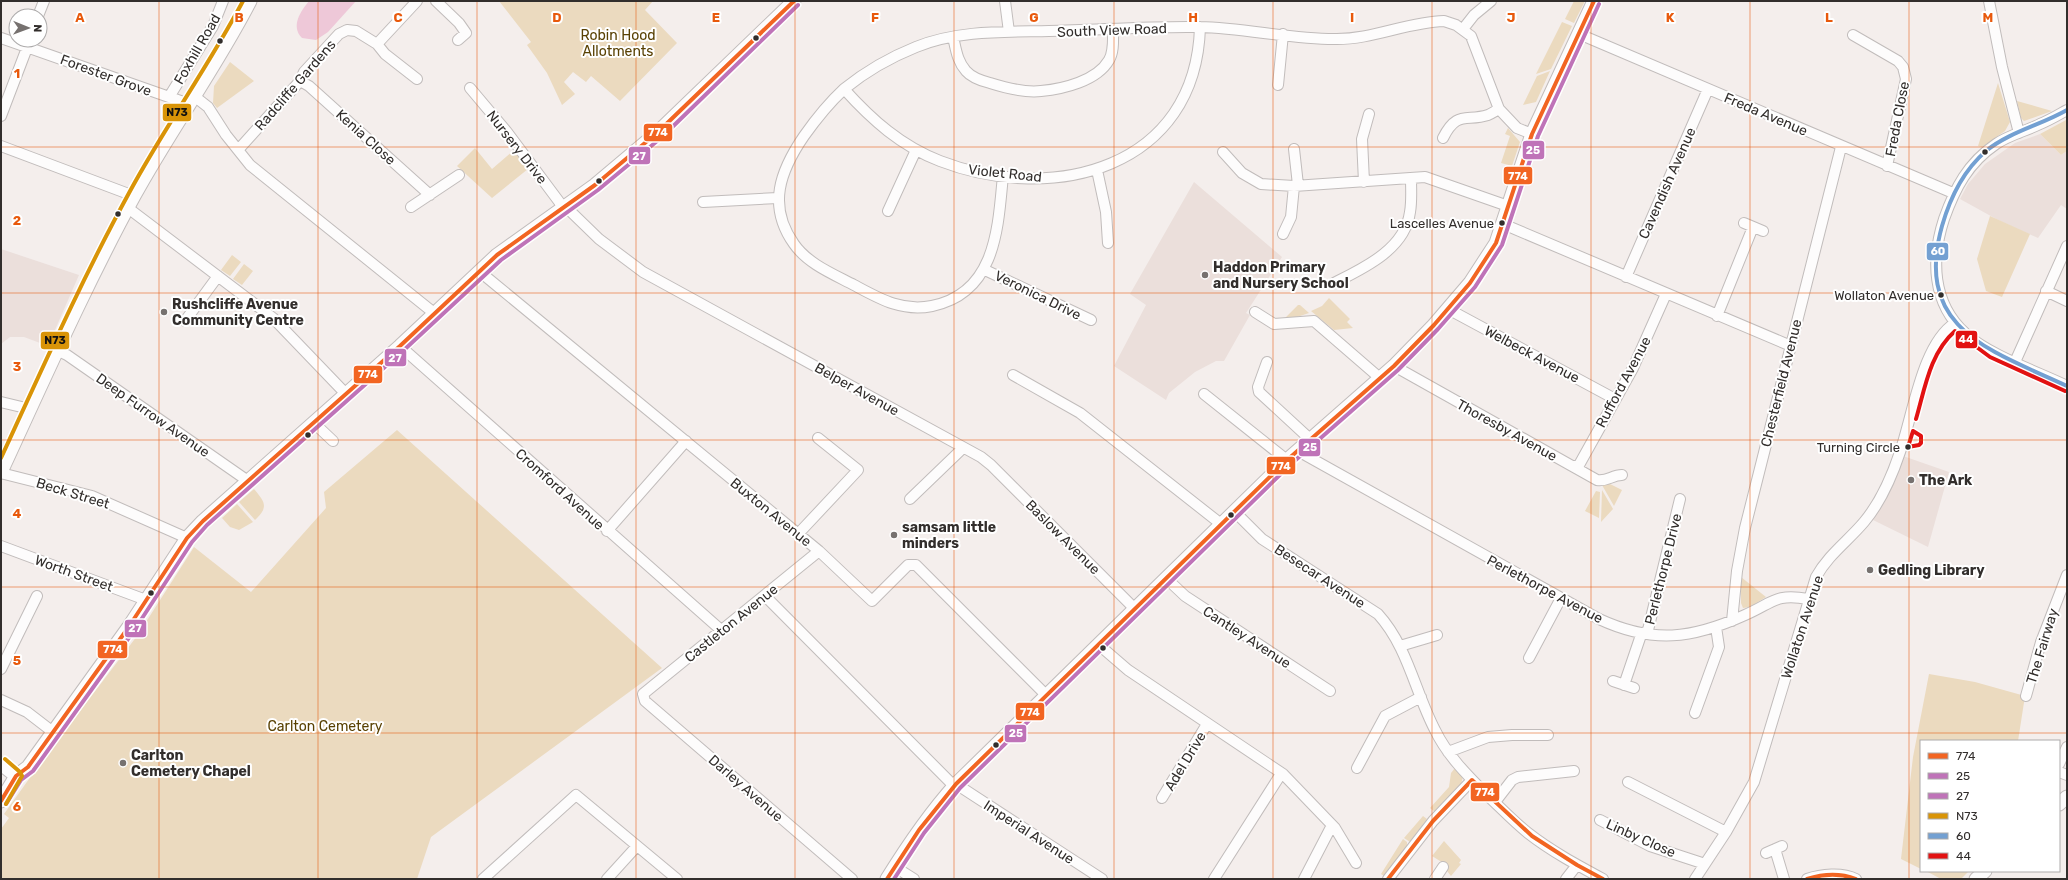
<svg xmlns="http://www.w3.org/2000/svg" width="2068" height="880" viewBox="0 0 2068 880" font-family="Rubik,sans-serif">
<rect width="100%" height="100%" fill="#f4eeec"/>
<path fill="#ebdfdb" d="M 2040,134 L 2061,155 L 2067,151 L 2067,209 L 2061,205 L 2038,238 L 1998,220 L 1960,199 L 1968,184 L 1985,164 L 2015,143 Z
M 1194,182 L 1282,257 L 1246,313 L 1250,315 L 1224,361 L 1216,361 L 1195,372 L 1169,393 L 1166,400 L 1114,366 L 1146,305 L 1130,294 Z
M 1,249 L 79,275 L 48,346 L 24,337 L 10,337 L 1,344 Z
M 1903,456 L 1949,472 L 1928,547 L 1873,520 Z"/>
<path fill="#ebdabf" d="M 499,1 L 653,1 L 645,10 L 677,43 L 620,101 L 591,76 L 586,82 L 573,72 L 564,82 L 575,94 L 562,105 L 547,73 L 527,45 L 531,42 Z
M 1574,1 L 1585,1 L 1574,23 L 1565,19 Z
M 1562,22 L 1572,26 L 1551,69 L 1536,74 Z
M 230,62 L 254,81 L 217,108 L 213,103 L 214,86 Z
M 1550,71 L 1536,102 L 1523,105 L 1537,76 Z
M 1998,83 L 2010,122 L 2005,131 L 1982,147 L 1978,146 Z
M 2017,101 L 2052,111 L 2024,121 L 2021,118 Z
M 2066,120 L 2067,151 L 2061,155 L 2040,134 Z
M 1508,128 L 1520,142 L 1512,166 L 1501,163 L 1510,136 L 1505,134 Z
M 475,148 L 492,169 L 514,150 L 528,169 L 492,198 L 457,166 Z
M 1990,216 L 2030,234 L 2002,297 L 1986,291 L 1977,259 Z
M 232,255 L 241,262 L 230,276 L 221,270 Z
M 244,264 L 253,271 L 242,285 L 233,279 Z
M 1329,298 L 1350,319 L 1347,322 L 1353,328 L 1334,330 L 1311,311 L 1322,306 Z
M 1298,305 L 1300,305 L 1309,313 L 1294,318 L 1285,318 Z
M 397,430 L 662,668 L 431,837 L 417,879 L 1,879 L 1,829 L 9,818 L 4,814 L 39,765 L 137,636 L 194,547 L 251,592 L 326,508 L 324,492 Z
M 1608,483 L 1622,490 L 1614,506 L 1602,485 Z
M 254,489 C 265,502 269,507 255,520 L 239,502 Z
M 1602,490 L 1613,509 L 1601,522 Z
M 1596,491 L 1600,492 L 1599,518 L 1585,511 Z
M 237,504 L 253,522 L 239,530 L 230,527 L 222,518 Z
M 1741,577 L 1766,597 L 1750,607 L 1743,608 L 1741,603 Z
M 1929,674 L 1975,682 L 2025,696 L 2018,741 L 1921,741 L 1921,869 L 1901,859 L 1913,757 Z
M 1455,768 L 1463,776 L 1461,785 L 1435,812 L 1430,808 L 1449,787 L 1451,773 Z
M 1423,816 L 1427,819 L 1410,842 L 1404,838 Z
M 1403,839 L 1407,842 L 1407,846 L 1385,879 L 1382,879 L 1384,876 L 1381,874 Z
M 1444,841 L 1461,860 L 1459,863 L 1461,864 L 1451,876 L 1447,871 L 1448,866 L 1432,856 Z
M 1926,871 L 1969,871 L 1961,879 L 1941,879 Z"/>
<path fill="#eec8d8" d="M 309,1 L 356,1 L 328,32 L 316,40 L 302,38 C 290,26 301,11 309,1 Z"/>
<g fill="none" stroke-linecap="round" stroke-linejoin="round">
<g stroke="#c1bcbb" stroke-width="12">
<path id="minor" d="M 436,1 L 459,23 L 466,33 L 458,40
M 1005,1 L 1009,32
M 1989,1 L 2002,67 L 2019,133
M 38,16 L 44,1
M 1463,29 L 1474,15 L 1491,1
M 1579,34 L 1953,193
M 1853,35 L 1898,61 L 1903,67 L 1906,79 L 1887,166
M 953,37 C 956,49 957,61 966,71 C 972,78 982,81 990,83 C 1006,88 1025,93 1041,91 C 1063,89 1097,81 1109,60 C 1114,52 1113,40 1113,30
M 1,38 L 189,104
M 377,44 L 417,1
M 300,81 L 309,86 L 430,195
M 1278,85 L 1283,34
M 470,88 L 507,132 L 563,207
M 844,89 C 872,120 901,146 940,161 C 1054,205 1196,168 1200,27
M 194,96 L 208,107 L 226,135 L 250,165 L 434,313
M 169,97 L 213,26 L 223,1
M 2067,110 C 2058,115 2050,120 2040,124 C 2026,131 2009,135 1996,144 C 1968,163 1955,188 1944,219 C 1931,259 1932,303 1965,333 C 1987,354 2038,372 2067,386
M 1,116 L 30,40
M 1443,138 C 1457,110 1466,122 1488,115 C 1491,114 1495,111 1499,109
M 1,146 L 134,196
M 1294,149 L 1298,185
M 238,150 L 300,81 L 304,72 L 339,34 L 347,30 L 356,31 L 377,44 L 385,54 L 417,79
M 1223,152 L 1242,173 L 1261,184 L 1294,186 L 1425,177 L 1508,206
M 1097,170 L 1106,212 L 1108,243
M 1003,175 C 998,228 996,293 932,306 C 902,312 880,299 854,285 C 833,274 808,264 794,244 C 767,206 780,171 804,136 C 816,119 829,103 844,89 C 865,72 891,57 916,47 C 958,30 1005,32 1049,31 C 1099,30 1150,26 1200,27 C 1245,28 1289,39 1334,39 C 1372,40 1407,22 1444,21 L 1456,25 L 1471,36 L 1499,109 L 1517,128 L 1532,134
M 1364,182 L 1362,139 L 1369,114
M 703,202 L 778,198
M 565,206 L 599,239 L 643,272 L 981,457 L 991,465 L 1135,609
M 411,207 L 459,175
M 128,208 L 273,318 L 346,394
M 888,211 L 916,150
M 1744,223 L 1763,231
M 1503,224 L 1791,346
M 1283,234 L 1291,217 L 1294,186
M 985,270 L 1091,320
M 479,271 L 819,551 L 872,601 L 908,565 L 916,565 L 1047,696
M 1626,277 L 1708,89
M 1332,284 C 1362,269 1405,250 1410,212 C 1412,201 1411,189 1411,178
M 2046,291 L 2067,301
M 1448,309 L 1615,399
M 1255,312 L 1274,324 L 1314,321 L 1381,379
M 1717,316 L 1753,227
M 185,321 L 218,276
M 400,346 L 721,630
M 56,350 L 67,355 L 248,481
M 1267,362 L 1258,387 L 1259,392 L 1311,440
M 2015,362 L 2067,246
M 1394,366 L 1597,480 C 1607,482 1612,475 1622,475
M 1013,375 L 1080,413 L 1221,524
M 1204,394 L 1283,457 L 1286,461
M 1,402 L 30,409
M 314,423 L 333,441
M 1298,451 L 1599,619 C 1653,644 1692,639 1745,615 C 1773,603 1775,593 1808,599
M 1574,467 L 1579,465 L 1633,368 L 1666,294
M 1,473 L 92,496 L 187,538
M 910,499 L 963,448
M 1235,512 L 1262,539 L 1378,614 C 1408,647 1415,692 1435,730 C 1447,755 1467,775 1486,794 C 1500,807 1513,821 1528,833 C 1551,851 1577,865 1603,879
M 607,531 L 686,441
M 798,534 L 858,470 L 818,438
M 1,546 L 146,600
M 819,551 L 643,694 L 645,701 L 852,879
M 1167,579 L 1185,596 L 1330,691
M 765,596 L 954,786
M 1732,621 L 1737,571 L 1745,528 L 1841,147
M 1099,645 L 1128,670 L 1283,774 L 1335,828 L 1356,863
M 1400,646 L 1437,635
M 1529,658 L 1561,598
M 1,669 L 37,596
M 1613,681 L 1634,688
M 1624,685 L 1641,635 L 1648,630 L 1680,499
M 2026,696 L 2041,642 L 2067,575
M 1,700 L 27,712 L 53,732
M 1695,713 L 1719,647 L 1716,627
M 1448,752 L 1488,737 L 1512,735 L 1548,735
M 2059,764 L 2067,747
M 1357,768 L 1385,716 L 1421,697
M 2059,772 L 2067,775
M 1628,782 L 1726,832
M 956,784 L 1102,879
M 1162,798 L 1207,724
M 1495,802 L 1512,780 L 1518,777 L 1574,771
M 1600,820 L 1650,846 L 1705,864
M 1775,849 L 1784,879
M 1766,853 L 1782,846
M 895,867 L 914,879
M 483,879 L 576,795 L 677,879
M 607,879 L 637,846
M 1214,879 L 1279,777 L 1283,774
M 1304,879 L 1330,829 L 1335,828
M 1388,879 L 1433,821 L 1472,780
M 1435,879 L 1443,867
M 1566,879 L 1577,865
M 1695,879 L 1726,832 L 1754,782 L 1816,577 C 1828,555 1848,541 1864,522 C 1880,503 1892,476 1900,452 C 1913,415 1922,344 1955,323
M 1807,879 C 1821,874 1842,872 1856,879"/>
</g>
<g stroke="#c1bcbb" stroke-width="15">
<path id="tertiary" d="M 1,472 C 44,379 85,286 134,196 C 170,130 215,69 250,1
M 1,764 L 16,776
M 1,801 L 16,776 L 28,767 L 128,628 L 187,538 L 203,521 L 400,346 L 497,255 L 595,185 L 658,132 L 794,1
M 2059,804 L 2067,797
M 887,879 C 908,845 929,814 956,784 L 1286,461 L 1394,366 L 1434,325 L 1470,283 L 1496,243 L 1532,134 L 1594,1
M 1976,879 L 1985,871"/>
</g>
<use href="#minor" stroke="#fdfcfc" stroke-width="10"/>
<use href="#tertiary" stroke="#fdfcfc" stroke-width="13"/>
<g stroke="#fff" stroke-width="7">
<path id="bus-1" d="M 1,801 L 16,776 L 28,767 L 128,628 L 187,538 L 203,521 L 400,346 L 497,255 L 595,185 L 658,132 L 794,1
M 887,879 L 919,830 L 956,784 L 1286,461 L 1394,366 L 1434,325 L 1470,283 L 1496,243 L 1532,134 L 1594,1
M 1388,879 L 1433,821 L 1472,780 L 1532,836 L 1577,865 L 1603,879
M 1807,879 C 1823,874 1840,873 1856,879"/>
</g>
<g stroke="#fff" stroke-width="7">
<path id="bus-2" d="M 894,879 L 924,833 L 960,788 L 1290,465 L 1398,370 L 1438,329 L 1475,287 L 1502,245 L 1538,136 L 1599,4"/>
</g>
<g stroke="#fff" stroke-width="7">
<path id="bus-3" d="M 6,804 L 21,780 L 33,771 L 133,632 L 192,542 L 207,525 L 404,350 L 501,260 L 598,190 L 662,137 L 798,5"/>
</g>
<g stroke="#fff" stroke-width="7">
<path id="bus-4" d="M 1,458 C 42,369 82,279 129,193 C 164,128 208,67 243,1
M 5,759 L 20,772 L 22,776 L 6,804"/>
</g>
<g stroke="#fff" stroke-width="7">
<path id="bus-5" d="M 2067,110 C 2041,125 2009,132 1986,151 C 1964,170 1950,198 1942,226 C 1913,330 1992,351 2067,386"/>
</g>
<g stroke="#fff" stroke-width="7">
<path id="bus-6" d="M 1916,419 C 1925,388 1930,353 1955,331 L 1990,357 L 2065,391
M 1913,431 L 1921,436 L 1921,443 L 1919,445 L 1908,447 Z"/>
</g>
<use href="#bus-1" stroke="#f26522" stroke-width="4"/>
<use href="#bus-2" stroke="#bf73b8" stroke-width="4"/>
<use href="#bus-3" stroke="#bf73b8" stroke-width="4"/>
<use href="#bus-4" stroke="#d99407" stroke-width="4"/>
<use href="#bus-5" stroke="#73a0d2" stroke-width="4"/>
<use href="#bus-6" stroke="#e21212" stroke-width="4"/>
</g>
<path fill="none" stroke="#e8590c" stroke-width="1" stroke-opacity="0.55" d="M 159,1 L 159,879M 318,1 L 318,879M 477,1 L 477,879M 636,1 L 636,879M 795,1 L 795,879M 954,1 L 954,879M 1114,1 L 1114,879M 1273,1 L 1273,879M 1432,1 L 1432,879M 1591,1 L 1591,879M 1750,1 L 1750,879M 1909,1 L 1909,879M 1,147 L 2067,147M 1,293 L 2067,293M 1,440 L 2067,440M 1,587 L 2067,587M 1,733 L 2067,733"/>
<g fill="#322e2c" stroke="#fff" stroke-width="1.5">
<circle cx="756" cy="38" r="3.5"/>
<circle cx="220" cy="41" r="3.5"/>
<circle cx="1985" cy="152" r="3.5"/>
<circle cx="599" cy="181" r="3.5"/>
<circle cx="118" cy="214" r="3.5"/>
<circle cx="1502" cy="223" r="3.5"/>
<circle cx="1941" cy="295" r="3.5"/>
<circle cx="308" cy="435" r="3.5"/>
<circle cx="1908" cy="447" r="3.5"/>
<circle cx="1231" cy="515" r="3.5"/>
<circle cx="151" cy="593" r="3.5"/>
<circle cx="1103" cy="648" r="3.5"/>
<circle cx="996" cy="745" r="3.5"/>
</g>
<g fill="#76716f" stroke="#fff" stroke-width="1.5">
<circle cx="1205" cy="275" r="4"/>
<circle cx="164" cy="312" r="4"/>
<circle cx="1911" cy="480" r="4"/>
<circle cx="894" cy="535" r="4"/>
<circle cx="1870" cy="570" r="4"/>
<circle cx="123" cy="763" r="4"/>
</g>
<g text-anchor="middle" stroke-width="4" stroke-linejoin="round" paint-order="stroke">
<g font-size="13" fill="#322e2c" stroke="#fff" text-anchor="end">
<text x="1494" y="228">Lascelles Avenue</text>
<text x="1934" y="300">Wollaton Avenue</text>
<text x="1900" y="452">Turning Circle</text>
</g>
<g font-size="14" fill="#322e2c" stroke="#fff">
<text transform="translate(1112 30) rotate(-2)" y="5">South View Road</text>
<text transform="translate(197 49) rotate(-60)" y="5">Foxhill Road</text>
<text transform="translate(106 75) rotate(20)" y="5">Forester Grove</text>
<text transform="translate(295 85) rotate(-49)" y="5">Radcliffe Gardens</text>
<text transform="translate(1766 114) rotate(23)" y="5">Freda Avenue</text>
<text transform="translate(1897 119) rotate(-79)" y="5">Freda Close</text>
<text transform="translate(366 137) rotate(42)" y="5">Kenia Close</text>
<text transform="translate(517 147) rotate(52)" y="5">Nursery Drive</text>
<text transform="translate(1005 173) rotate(6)" y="5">Violet Road</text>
<text transform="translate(1667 183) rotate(-66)" y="5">Cavendish Avenue</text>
<text transform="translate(1038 295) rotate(26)" y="5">Veronica Drive</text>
<text transform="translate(1532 354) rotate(28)" y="5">Welbeck Avenue</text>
<text transform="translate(1623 382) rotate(-62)" y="5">Rufford Avenue</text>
<text transform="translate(1781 383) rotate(-76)" y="5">Chesterfield Avenue</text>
<text transform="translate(857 389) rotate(29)" y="5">Belper Avenue</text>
<text transform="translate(153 415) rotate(35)" y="5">Deep Furrow Avenue</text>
<text transform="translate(1507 430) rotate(29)" y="5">Thoresby Avenue</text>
<text transform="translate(560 489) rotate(42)" y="5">Cromford Avenue</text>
<text transform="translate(73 493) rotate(17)" y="5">Beck Street</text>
<text transform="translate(771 512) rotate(39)" y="5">Buxton Avenue</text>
<text transform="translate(1063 537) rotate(45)" y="5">Baslow Avenue</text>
<text transform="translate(1663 569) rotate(-76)" y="5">Perlethorpe Drive</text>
<text transform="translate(74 573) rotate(20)" y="5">Worth Street</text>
<text transform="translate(1320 576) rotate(33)" y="5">Besecar Avenue</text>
<text transform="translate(1545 589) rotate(28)" y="5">Perlethorpe Avenue</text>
<text transform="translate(731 623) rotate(-39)" y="5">Castleton Avenue</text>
<text transform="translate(1802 627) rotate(-72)" y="5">Wollaton Avenue</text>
<text transform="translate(1247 637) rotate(33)" y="5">Cantley Avenue</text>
<text transform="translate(2042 646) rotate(-73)" y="5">The Fairway</text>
<text transform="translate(1185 761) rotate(-59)" y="5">Adel Drive</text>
<text transform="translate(746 788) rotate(41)" y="5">Darley Avenue</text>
<text transform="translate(1029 832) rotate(33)" y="5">Imperial Avenue</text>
<text transform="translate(1641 838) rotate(24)" y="5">Linby Close</text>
</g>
<g font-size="14" fill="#594103" stroke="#fff">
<text x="618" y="40">Robin Hood<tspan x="618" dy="16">Allotments</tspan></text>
<text x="325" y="731">Carlton Cemetery</text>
</g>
<g font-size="14" font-weight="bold" fill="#322e2c" stroke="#fff" text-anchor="start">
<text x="1213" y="272">Haddon Primary<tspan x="1213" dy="16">and Nursery School</tspan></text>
<text x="172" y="309">Rushcliffe Avenue<tspan x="172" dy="16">Community Centre</tspan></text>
<text x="1919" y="485">The Ark</text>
<text x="902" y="532">samsam little<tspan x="902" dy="16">minders</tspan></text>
<text x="1878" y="575">Gedling Library</text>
<text x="131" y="760">Carlton<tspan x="131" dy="16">Cemetery Chapel</tspan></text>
</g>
</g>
<g font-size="13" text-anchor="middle" font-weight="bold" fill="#e8590c" stroke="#fff" stroke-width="4" stroke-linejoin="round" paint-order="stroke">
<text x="80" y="22">A</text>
<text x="239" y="22">B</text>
<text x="398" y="22">C</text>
<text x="557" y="22">D</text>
<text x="716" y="22">E</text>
<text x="875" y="22">F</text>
<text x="1034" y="22">G</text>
<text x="1193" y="22">H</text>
<text x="1352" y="22">I</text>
<text x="1511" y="22">J</text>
<text x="1670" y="22">K</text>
<text x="1829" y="22">L</text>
<text x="1988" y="22">M</text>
<text x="17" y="78">1</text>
<text x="17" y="225">2</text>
<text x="17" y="371">3</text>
<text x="17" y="518">4</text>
<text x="17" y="665">5</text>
<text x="17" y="811">6</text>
</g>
<g stroke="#fff" stroke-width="1.5">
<rect x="162" y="103" width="30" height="19" rx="4" fill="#d99407"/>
<rect x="643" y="123" width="30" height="19" rx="4" fill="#f26522"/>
<rect x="1522" y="140" width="23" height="20" rx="4" fill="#bf73b8"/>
<rect x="628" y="146" width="23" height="19" rx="4" fill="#bf73b8"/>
<rect x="1503" y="166" width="30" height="19" rx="4" fill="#f26522"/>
<rect x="1926" y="242" width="23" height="19" rx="4" fill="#73a0d2"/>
<rect x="1955" y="330" width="23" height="19" rx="4" fill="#e21212"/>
<rect x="40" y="331" width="30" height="19" rx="4" fill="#d99407"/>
<rect x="384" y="348" width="23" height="19" rx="4" fill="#bf73b8"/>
<rect x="353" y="365" width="30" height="19" rx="4" fill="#f26522"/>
<rect x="1298" y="438" width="23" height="19" rx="4" fill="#bf73b8"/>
<rect x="1266" y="456" width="30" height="19" rx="4" fill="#f26522"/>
<rect x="124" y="619" width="23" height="19" rx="4" fill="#bf73b8"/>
<rect x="97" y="640" width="31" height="19" rx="4" fill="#f26522"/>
<rect x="1015" y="702" width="30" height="19" rx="4" fill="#f26522"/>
<rect x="1004" y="724" width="23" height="19" rx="4" fill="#bf73b8"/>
<rect x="1470" y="782" width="30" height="20" rx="4" fill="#f26522"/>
</g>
<g font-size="11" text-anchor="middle" font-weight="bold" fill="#fff">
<text x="658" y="136">774</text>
<text x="1533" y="154">25</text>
<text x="639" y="160">27</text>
<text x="1518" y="180">774</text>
<text x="1938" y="255">60</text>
<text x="1966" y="343">44</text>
<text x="395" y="362">27</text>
<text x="368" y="378">774</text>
<text x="1310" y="451">25</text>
<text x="1281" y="470">774</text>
<text x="135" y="632">27</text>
<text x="113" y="653">774</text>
<text x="1030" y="716">774</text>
<text x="1016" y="737">25</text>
<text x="1485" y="796">774</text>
</g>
<g font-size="11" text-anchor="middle" font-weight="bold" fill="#111">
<text x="177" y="116">N73</text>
<text x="55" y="344">N73</text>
</g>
<rect width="2068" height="880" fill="none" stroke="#322e2c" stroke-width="4"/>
<rect x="1920" y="740" width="140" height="132" fill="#ffffff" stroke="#adabab"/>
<rect x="1928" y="753" width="20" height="6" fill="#f26522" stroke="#adabab"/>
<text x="1956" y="760" font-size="12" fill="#322e2c">774</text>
<rect x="1928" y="773" width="20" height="6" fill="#bf73b8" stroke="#adabab"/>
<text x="1956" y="780" font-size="12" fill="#322e2c">25</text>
<rect x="1928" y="793" width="20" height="6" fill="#bf73b8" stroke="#adabab"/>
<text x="1956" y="800" font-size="12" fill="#322e2c">27</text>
<rect x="1928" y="813" width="20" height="6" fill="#d99407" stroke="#adabab"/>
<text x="1956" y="820" font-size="12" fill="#322e2c">N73</text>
<rect x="1928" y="833" width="20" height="6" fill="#73a0d2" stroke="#adabab"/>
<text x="1956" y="840" font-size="12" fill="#322e2c">60</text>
<rect x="1928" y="853" width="20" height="6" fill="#e21212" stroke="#adabab"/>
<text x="1956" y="860" font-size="12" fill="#322e2c">44</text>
<g transform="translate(28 28) rotate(91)"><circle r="19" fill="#ffffff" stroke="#adabab"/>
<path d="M0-3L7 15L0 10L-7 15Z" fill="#76716f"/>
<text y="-6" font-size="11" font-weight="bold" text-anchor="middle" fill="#322e2c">N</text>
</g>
</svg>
